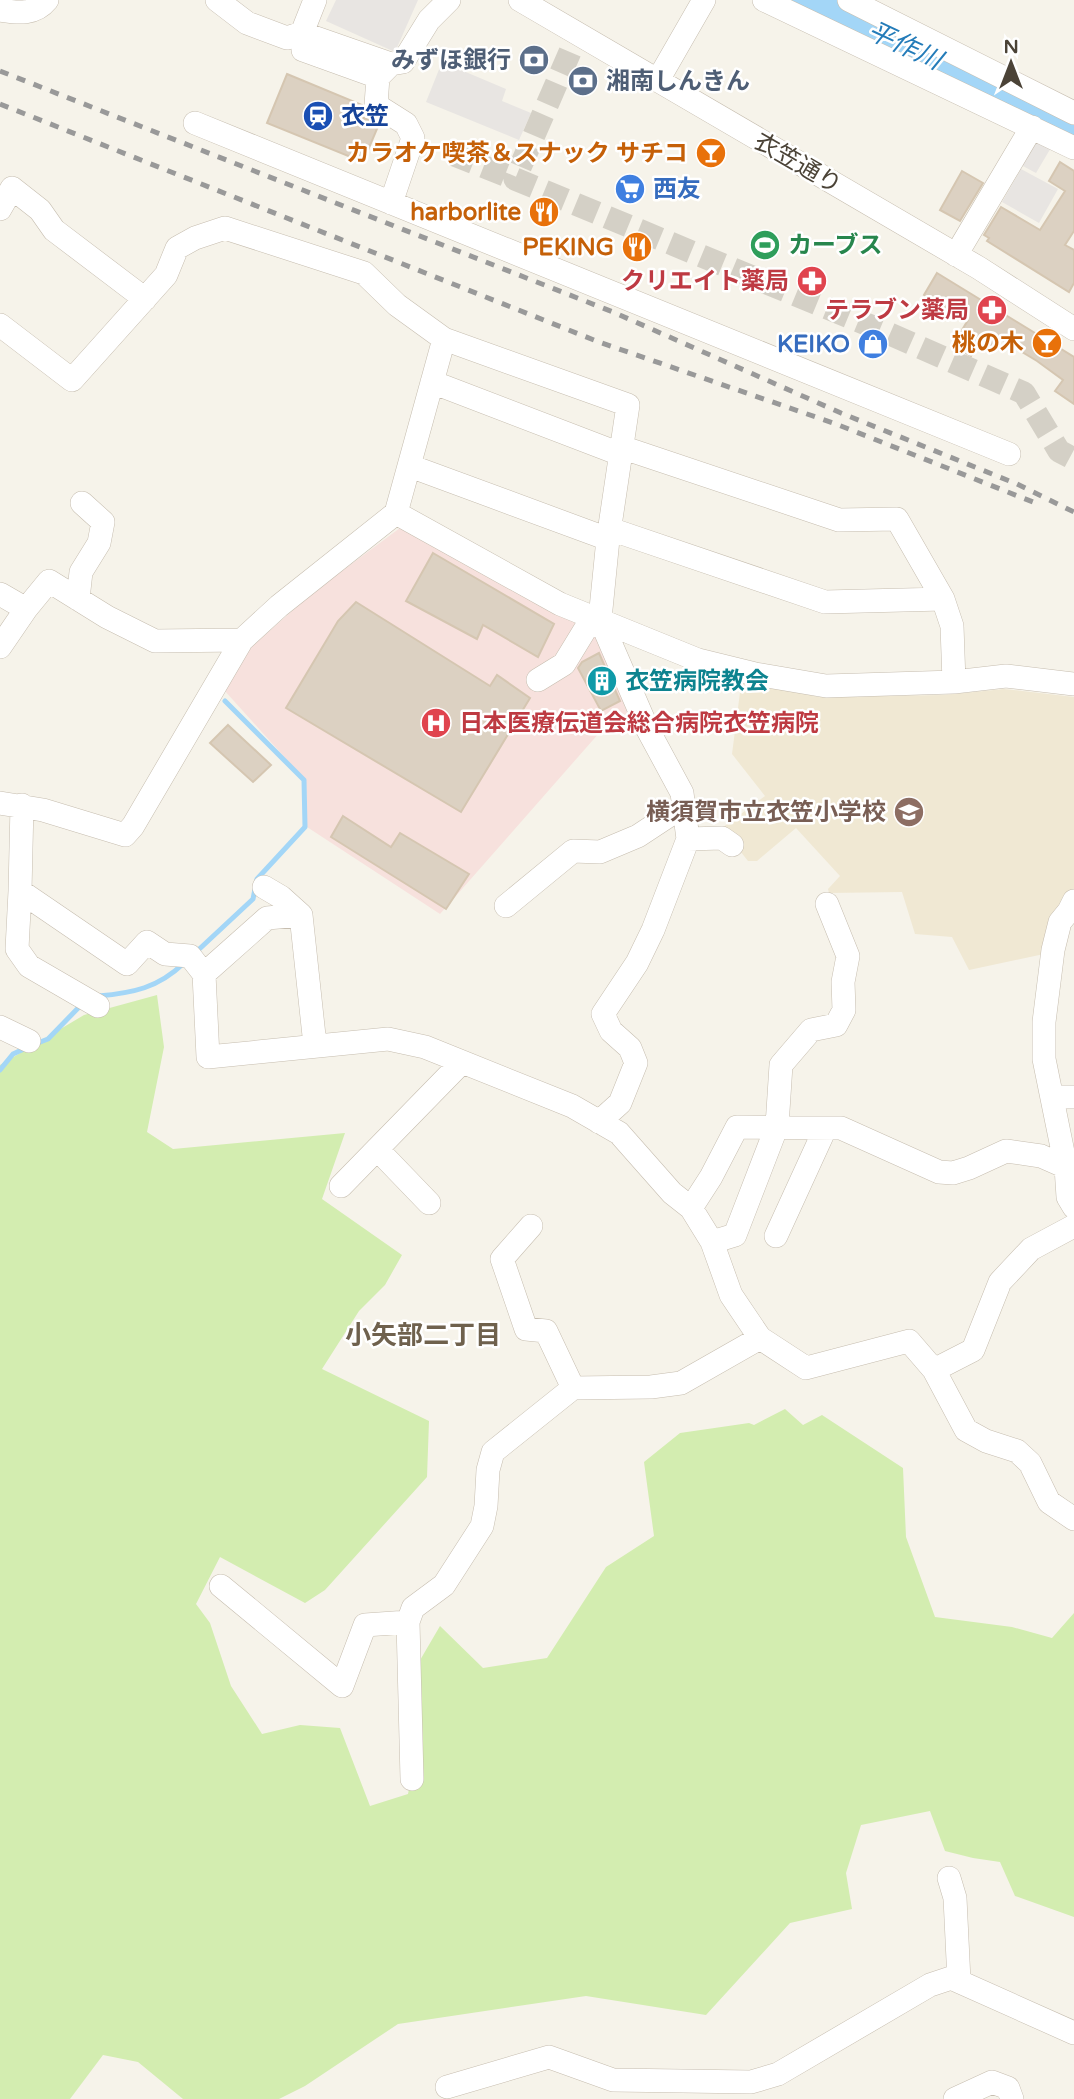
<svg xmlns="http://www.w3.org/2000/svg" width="1074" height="2099" viewBox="0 0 1074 2099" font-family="'Varela Round','Noto Sans JP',sans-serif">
<rect width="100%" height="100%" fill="#f6f3ea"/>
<path fill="#f0e8d3" d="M 742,677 L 818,697 L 943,695 L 1004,689 L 1074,697 L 1074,896 L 1044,954 L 969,970 L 952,937 L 915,934 L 902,892 L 829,893 L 828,889 L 840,876 L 796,828 L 757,861 L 748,861 L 729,837 L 718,831 L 765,796 L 732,754 Z"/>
<path fill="#f7e1dd" d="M 404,525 L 575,622 L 606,644 L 636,714 L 600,732 L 440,914 L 307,827 L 306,781 L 224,690 L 246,652 L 311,594 Z"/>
<path fill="#d3edb0" d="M 157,995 L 164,1047 L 147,1132 L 173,1149 L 345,1133 L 322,1199 L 402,1255 L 385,1285 L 359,1311 L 322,1369 L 429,1421 L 427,1477 L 325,1590 L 305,1603 L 220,1557 L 196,1604 L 210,1623 L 231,1686 L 262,1734 L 300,1725 L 340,1728 L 370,1806 L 408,1794 L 421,1730 L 409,1679 L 440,1626 L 483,1668 L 547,1658 L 606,1567 L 654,1536 L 644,1462 L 680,1433 L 749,1423 L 754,1425 L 785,1409 L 803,1425 L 822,1415 L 903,1468 L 906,1537 L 935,1617 L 1012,1627 L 1052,1638 L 1074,1613 L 1074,1917 L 1015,1896 L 1000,1862 L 973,1858 L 945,1851 L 930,1811 L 861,1825 L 846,1873 L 852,1909 L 790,1923 L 706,2015 L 586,1996 L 398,2024 L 305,2086 L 279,2099 L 183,2099 L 138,2062 L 103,2055 L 70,2099 L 0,2099 L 0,1065 L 84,1015 Z"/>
<path fill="#e8e5e2" d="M 336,0 L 418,0 L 395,52 L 326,21 Z
M 442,62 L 506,89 L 502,101 L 531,113 L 519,140 L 426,102 Z
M 1037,138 L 1052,146 L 1036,173 L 1021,165 Z
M 1021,169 L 1058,189 L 1039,223 L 1002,202 Z"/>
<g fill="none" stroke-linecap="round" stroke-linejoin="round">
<path stroke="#a3d6f7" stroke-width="5" d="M 194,954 L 253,899 L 257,879 L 305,827 L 304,780 L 225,701
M 98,996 C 133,993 158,988 184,963
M 35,1044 L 48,1039 L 83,1003
M 0,1070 L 13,1054 L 26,1048"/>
<path stroke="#a3d6f7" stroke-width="33" d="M 806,0 L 933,56 L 1074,135"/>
</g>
<path fill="#dcd1c2" stroke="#d5c6b1" stroke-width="2" d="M 287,74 L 362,105 L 359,116 L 379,124 L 363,162 L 267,123 Z
M 1060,162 L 1074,171 L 1074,231 L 1065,245 L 1074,250 L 1074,283 L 1069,292 L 987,241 L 989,238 L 984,235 L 1001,207 L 1040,230 L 1065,191 L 1049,181 Z
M 962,171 L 983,183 L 960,221 L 940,210 Z
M 937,273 L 1074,357 L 1074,404 L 1055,391 L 1063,380 L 1037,361 L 997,337 L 991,348 L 980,341 L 971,356 L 953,345 L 968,320 L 924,295 Z
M 433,553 L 554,624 L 538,657 L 483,625 L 477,639 L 406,601 Z
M 356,602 L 490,686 L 497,675 L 530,698 L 461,812 L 286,708 L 338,621 Z
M 599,653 L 620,701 L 601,711 L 578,668 L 582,662 Z
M 228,725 L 271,765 L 253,782 L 210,743 Z
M 343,816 L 391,847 L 400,833 L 469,874 L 446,909 L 331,837 Z"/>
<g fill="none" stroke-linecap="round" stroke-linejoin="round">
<path stroke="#d4d0c6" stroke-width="23" stroke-dasharray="23 11" stroke-linecap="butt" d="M 570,52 L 515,179 L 883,331 L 1024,393 L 1059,451 L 1074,459
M 452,154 L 515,179"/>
<g stroke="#c6bdaf" stroke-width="24">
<path id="minor" d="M 217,0 L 247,23 L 287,38 L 302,33 L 391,64 L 403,62 L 429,20 L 449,0
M 315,0 L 302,33 L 303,50 L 378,77 L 391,64
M 520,0 L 979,268 L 1074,329
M 764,0 L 1074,148
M 849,0 L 1074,113
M 0,10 C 18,13 35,15 47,0
M 378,77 L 376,105 L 406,124 L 413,138 L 391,203
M 658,80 L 704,0
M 195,123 L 1009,454
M 0,209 L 12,188 L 40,210 L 54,230 L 145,299
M 956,255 L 1032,127
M 0,325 L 72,380 L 166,275 L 177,248 L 195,238 L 225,228 L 364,273 L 397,305 L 444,339
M 432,382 L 620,454
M 621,447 L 839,520 L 897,519 L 943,599 L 952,626 L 954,682
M 410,466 L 608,539
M 396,513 L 560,604 L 698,660 L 755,674 L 826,686 L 954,682 L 1006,676 L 1074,684
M 610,529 L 825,602 L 943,599
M 0,594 L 26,609
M 78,599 L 81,572 L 99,543 L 103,522 L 82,503
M 0,647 L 26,609 L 49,581 L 107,617 L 155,641 L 242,640
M 538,680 L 564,664 L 586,628 L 600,619
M 0,803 L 43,810 L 125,835 L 133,826 L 242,640 L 279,606 L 396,513 L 444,339 L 628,405 L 608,539 L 600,619 L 648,730 L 682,793 L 688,839 L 722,838 L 732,845
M 22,805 L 20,891 L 127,964 L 147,942 L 165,954 L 190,956 L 204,974 L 208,1057 L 388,1039 L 425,1047 L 572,1106 L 619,1133 L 672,1193 L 691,1208 L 712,1242 L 731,1295 L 760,1338 L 806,1368 L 909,1341 L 934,1370 L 966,1430 L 986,1441 L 1017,1451 L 1030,1463 L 1049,1502 L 1074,1519
M 264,887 L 281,897 L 301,915 L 315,1045
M 20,891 L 17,949 L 29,966 L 98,1006
M 1074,901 L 1069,911 L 1060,922 L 1053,950 L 1044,1022 L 1044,1059 L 1066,1167 L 1068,1197 L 1074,1207
M 506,906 L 573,851 L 600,852 L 638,836 L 685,805
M 204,974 L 267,918 L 301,915
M 0,1027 L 29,1041
M 1052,1097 L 1074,1097
M 599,1122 L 620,1103 L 636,1063 L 630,1048 L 611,1031 L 603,1014 L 637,963 L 653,930 L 688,839
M 377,1149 L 429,1203
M 341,1186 L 462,1062
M 691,1208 L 711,1177 L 737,1127 L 841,1128 L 939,1172 L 953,1173 L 969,1168 L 1006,1151 L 1041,1156 L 1066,1167
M 531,1226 L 502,1259 L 526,1329 L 546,1331 L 573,1388
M 776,1236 L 825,1129
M 712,1242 L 735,1235 L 777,1126 L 781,1065 L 811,1030 L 836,1025 L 844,1010 L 843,982 L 848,956 L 827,904
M 934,1370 L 973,1350 L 1000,1282 L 1031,1249 L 1074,1226
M 221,1586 L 342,1686 L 365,1625 L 408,1622
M 412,1779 L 408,1622 L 413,1608 L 444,1585 L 482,1526 L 486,1506 L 488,1470 L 493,1452 L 573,1388 L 651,1387 L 681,1383 L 760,1338
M 949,1878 L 955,1898 L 959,1981
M 447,2087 L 549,2057 L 613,2080 L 751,2082 L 778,2074 L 930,1985 L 951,1978 L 1074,2033
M 955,2099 L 992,2082 L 1008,2088 L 1012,2099"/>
</g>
<use href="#minor" stroke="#fff" stroke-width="23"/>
<path stroke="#999" stroke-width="5" stroke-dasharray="9 9" stroke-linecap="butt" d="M 0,71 L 613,312 L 841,413 L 1017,484 L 1074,512
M 0,104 L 599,342 L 836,424 L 1038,504"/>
</g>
<defs>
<g id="bank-disc" transform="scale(1.575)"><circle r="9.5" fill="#5c6f8a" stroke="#fff"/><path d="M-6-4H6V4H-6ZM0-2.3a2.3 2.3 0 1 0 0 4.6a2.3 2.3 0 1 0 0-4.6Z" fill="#fff"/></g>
<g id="station-disc" transform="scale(1.575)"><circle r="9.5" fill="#1a4fb4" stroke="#fff"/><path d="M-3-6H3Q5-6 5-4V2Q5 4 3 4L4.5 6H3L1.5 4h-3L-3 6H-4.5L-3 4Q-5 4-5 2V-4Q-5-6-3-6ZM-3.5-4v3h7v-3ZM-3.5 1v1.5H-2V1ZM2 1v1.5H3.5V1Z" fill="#fff"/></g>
<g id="bar-disc" transform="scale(1.575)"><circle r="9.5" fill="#e8710a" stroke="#fff"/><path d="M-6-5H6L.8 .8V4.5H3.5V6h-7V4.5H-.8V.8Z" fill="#fff"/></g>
<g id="supermarket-disc" transform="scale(1.575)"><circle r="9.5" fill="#3f7fe0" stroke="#fff"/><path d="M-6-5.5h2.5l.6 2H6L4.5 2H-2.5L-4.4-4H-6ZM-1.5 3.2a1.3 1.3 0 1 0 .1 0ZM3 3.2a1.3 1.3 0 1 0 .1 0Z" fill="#fff"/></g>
<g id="restaurant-disc" transform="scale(1.575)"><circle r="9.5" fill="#e8710a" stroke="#fff"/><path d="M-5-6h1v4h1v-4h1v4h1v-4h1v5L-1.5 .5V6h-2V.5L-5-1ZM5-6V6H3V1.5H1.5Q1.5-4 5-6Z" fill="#fff"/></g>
<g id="stadium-disc" transform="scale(1.575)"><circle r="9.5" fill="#2e9e5b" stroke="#fff"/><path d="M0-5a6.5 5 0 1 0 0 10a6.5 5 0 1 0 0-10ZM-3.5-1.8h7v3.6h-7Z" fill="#fff"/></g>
<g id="pharmacy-disc" transform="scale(1.575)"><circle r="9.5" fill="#e0444e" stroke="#fff"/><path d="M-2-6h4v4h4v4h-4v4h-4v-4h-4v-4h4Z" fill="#fff"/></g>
<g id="shop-disc" transform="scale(1.575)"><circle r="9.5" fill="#3f7fe0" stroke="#fff"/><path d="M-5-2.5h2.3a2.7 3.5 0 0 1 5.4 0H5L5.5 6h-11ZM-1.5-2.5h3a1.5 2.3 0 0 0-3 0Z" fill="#fff"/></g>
<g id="building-disc" transform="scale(1.575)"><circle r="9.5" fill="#0f9aa8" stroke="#fff"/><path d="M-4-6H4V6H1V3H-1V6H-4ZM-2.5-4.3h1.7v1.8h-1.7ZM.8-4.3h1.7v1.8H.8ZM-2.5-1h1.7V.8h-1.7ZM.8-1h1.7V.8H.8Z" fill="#fff"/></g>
<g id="hospital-disc" transform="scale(1.575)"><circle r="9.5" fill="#e0444e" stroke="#fff"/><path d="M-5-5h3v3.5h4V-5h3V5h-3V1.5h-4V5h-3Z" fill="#fff"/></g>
<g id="school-disc" transform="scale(1.575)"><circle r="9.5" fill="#8d6e63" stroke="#fff"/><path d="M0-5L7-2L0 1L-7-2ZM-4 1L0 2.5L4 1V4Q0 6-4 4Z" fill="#fff"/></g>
</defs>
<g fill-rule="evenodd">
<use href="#bank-disc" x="534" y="60"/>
<use href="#bank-disc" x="583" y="81"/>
<use href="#station-disc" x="318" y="116"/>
<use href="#bar-disc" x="711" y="153"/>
<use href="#supermarket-disc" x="630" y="189"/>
<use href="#restaurant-disc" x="544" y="212"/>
<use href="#stadium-disc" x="765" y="245"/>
<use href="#restaurant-disc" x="637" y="247"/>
<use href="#pharmacy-disc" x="812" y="281"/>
<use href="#pharmacy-disc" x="992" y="310"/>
<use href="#bar-disc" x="1047" y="343"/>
<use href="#shop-disc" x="873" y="344"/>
<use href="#building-disc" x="602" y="681"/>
<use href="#hospital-disc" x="436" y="723"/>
<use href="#school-disc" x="909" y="812"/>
</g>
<g text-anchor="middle" stroke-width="5" stroke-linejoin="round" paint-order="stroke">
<g font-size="24" font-weight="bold" fill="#4e5e75" stroke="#fff" text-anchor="end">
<text x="511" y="68">みずほ銀行</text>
<text x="606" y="89" text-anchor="start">湘南しんきん</text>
</g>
<g font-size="24" font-weight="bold" fill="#164399" stroke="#fff" text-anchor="start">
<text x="341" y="124">衣笠</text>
</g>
<g font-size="24" font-weight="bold" fill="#c56008" stroke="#fff" text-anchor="end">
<text x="688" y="161">カラオケ喫茶＆スナック サチコ</text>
<text x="521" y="220">harborlite</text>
<text x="614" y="255">PEKING</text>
<text x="1024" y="351">桃の木</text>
</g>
<g font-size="24" fill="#4b4337" stroke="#fff">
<text transform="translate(798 163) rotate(30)" y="8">衣笠通り</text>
</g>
<g font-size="24" font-weight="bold" fill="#366cbe" stroke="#fff" text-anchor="start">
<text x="653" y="197">西友</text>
<text x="850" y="352" text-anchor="end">KEIKO</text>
</g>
<g font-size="24" font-weight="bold" fill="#27864d" stroke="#fff" text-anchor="start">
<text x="788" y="253">カーブス</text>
</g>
<g font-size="24" font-weight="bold" fill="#be3a42" stroke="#fff" text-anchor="end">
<text x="789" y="289">クリエイト薬局</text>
<text x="969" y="318">テラブン薬局</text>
<text x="459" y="731" text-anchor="start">日本医療伝道会総合病院衣笠病院</text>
</g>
<g font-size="24" font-weight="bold" fill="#0d838f" stroke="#fff" text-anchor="start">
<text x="625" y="689">衣笠病院教会</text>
</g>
<g font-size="24" font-weight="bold" fill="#785e54" stroke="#fff" text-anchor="end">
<text x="886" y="820">横須賀市立衣笠小学校</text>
</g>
<g font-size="26" font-style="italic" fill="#247cb9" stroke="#fff">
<text transform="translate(905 45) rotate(25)" y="9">平作川</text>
</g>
<g font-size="26" font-weight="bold" fill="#6f614d" stroke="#fff">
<text x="423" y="1344">小矢部二丁目</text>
</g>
</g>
<g transform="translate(1011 63)" stroke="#ffffff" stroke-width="5" paint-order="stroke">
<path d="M0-5L12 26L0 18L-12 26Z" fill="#4b4337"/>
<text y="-10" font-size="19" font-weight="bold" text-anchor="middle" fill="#4b4337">N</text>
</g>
</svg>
